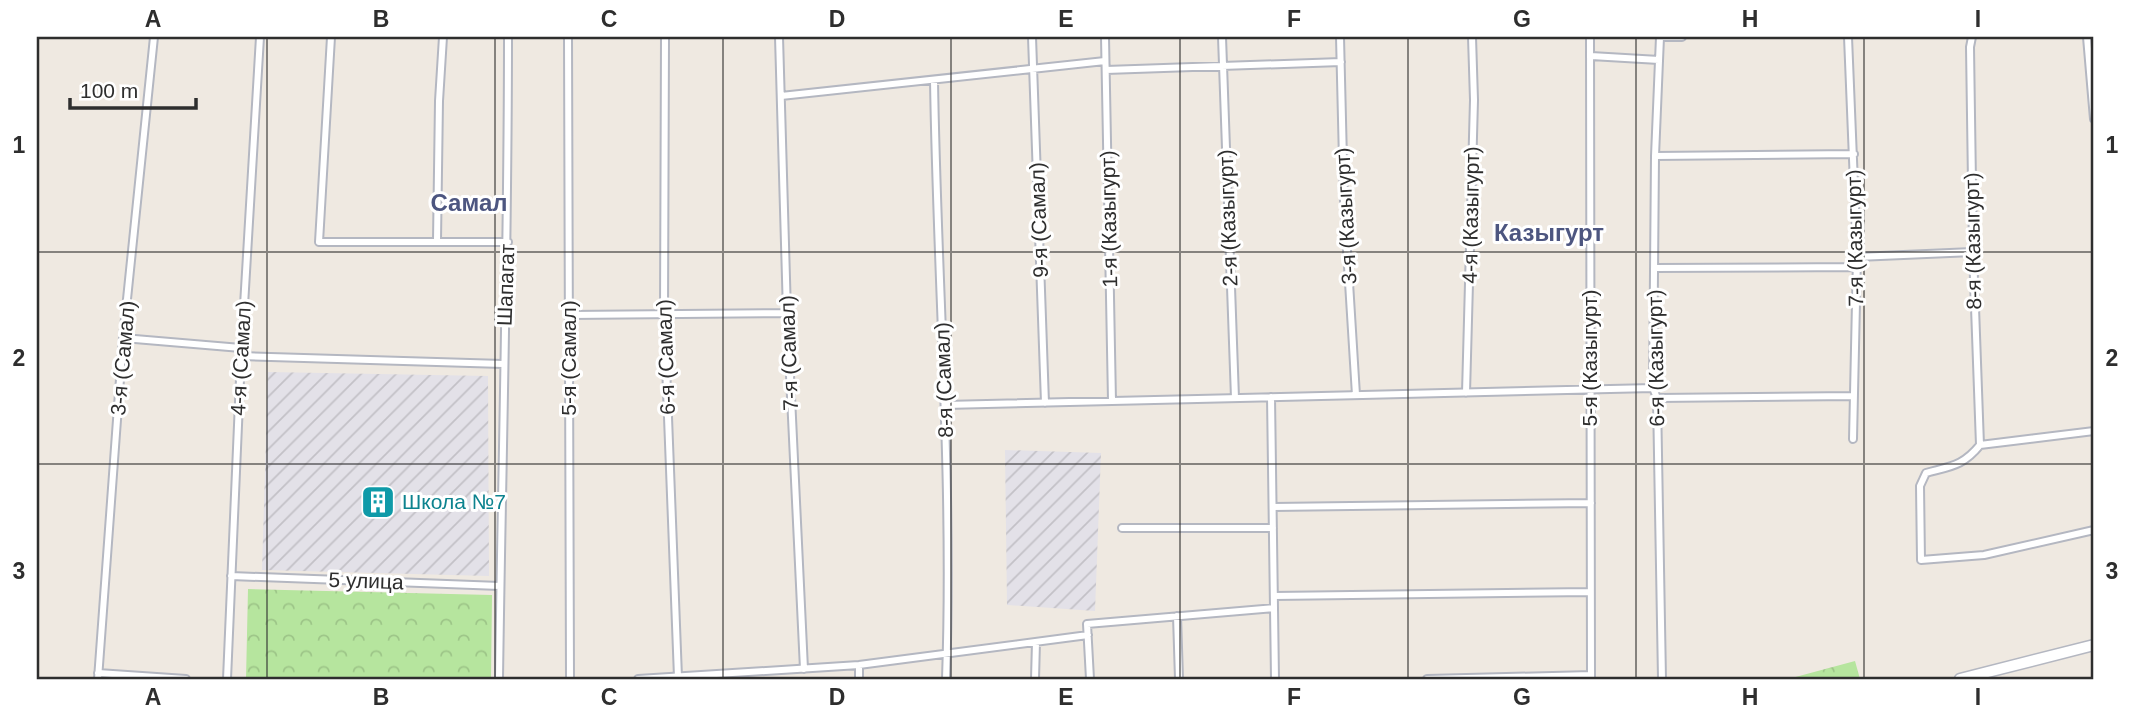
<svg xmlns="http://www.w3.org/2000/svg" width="2131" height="716" viewBox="0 0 2131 716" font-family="Helvetica,sans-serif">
<defs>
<pattern id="industrial-furrows" width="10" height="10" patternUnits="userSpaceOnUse" patternTransform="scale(1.75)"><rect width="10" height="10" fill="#e3e1e8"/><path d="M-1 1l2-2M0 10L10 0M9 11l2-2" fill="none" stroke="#c3c1c7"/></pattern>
<pattern id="forest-crowns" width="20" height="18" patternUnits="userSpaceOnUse" patternTransform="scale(1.75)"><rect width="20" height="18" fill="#b6e59e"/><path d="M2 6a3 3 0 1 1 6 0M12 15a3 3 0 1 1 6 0" fill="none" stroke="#9dc588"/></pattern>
</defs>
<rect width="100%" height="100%" fill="#efe9e1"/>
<path fill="url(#industrial-furrows)" d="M 268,372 L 488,376 L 489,576 L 262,570 Z
M 1005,450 L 1101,453 L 1095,611 L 1007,605 Z"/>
<path fill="url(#forest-crowns)" d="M 248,589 L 492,595 L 491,679 L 246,679 Z
M 1855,661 L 1860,679 L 1788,679 Z"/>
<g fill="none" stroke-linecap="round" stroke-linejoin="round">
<g stroke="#b4b7c1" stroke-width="10">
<path id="minor" d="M 331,37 L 319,242 L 508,242
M 568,37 L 570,679
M 665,37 L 664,313 L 678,677
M 779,37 L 787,313 L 804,669
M 1032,37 L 1045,403
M 1105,37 L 1112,401
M 1222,37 L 1235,398
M 1340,37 L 1344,202 L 1356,395
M 1590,37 L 1591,679
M 1660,37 L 1655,156 L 1653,388 L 1657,398 L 1662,679
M 1660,37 L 1682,37
M 1848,37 L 1857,257 L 1853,439
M 1972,37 L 1970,47 L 1973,252 L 1980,445
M 2087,37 L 2094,119
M 1591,56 L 1659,60
M 1106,70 L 1341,62
M 934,80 C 937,280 953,480 946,679
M 781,96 L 1105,61
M 1655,156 L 1854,154
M 437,240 L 439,101 L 443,37
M 1857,257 L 1973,252
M 1654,268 L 1856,267
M 569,315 L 787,313
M 123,338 L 241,348
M 241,356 L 503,364
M 1466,393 L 1474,100 L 1472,37
M 1271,397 L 1275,679
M 1657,398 L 1853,396
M 945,405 L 1653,388
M 2094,431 L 1980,445 C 1963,466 1951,466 1926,473 L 1920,486 L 1921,560 L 1984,555 L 2094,530
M 1273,507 L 1591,503
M 1122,528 L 1273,528
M 231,576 L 500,586
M 1274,596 L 1590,592
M 1177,616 L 1179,679
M 98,673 L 186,679
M 98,679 L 123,338 L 154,37
M 227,679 L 241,356 L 260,37
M 499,679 C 502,465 508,251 508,37
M 638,679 L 859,665 L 1088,635
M 859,679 L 859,665
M 1035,679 L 1036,642
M 1090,679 L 1087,624 L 1274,608
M 1427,679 L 1591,675"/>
</g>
<g stroke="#b4b7c1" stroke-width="13">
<path id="secondary" d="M 1960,679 L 2094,645"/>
</g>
<use href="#minor" stroke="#fff" stroke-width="6"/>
<use href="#secondary" stroke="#fff" stroke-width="10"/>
</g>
<path fill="none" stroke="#2e2e2e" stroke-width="2" stroke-opacity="0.55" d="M 267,37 L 267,679M 495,37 L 495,679M 723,37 L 723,679M 951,37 L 951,679M 1180,37 L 1180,679M 1408,37 L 1408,679M 1636,37 L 1636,679M 1864,37 L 1864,679M 37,252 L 2094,252M 37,464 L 2094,464"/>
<defs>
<g id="building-square" transform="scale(1.75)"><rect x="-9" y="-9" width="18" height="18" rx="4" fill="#0f9aa8" stroke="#fff"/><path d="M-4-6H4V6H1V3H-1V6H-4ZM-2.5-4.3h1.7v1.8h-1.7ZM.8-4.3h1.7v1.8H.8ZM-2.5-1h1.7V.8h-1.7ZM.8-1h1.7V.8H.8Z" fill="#fff"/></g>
</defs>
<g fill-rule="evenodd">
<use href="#building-square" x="378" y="502"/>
</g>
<g text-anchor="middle" stroke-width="6" stroke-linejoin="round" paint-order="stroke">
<g font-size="21" fill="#2e2e2e" stroke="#fff">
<text transform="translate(1471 215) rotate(-89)" y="7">4-я (Казыгурт)</text>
<text transform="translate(1346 216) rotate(-93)" y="7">3-я (Казыгурт)</text>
<text transform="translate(1228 218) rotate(-92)" y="7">2-я (Казыгурт)</text>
<text transform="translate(1109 219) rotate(-91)" y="7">1-я (Казыгурт)</text>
<text transform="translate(1039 220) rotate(-92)" y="7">9-я (Самал)</text>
<text transform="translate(1855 238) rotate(-91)" y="7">7-я (Казыгурт)</text>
<text transform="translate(1973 241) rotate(-91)" y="7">8-я (Казыгурт)</text>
<text transform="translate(506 285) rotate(-88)" y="7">Шапагат</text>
<text transform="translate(789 353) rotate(-92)" y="7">7-я (Самал)</text>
<text transform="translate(666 357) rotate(-92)" y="7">6-я (Самал)</text>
<text transform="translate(123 358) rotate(-85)" y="7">3-я (Самал)</text>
<text transform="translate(241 358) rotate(-87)" y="7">4-я (Самал)</text>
<text transform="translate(569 358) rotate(-90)" y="7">5-я (Самал)</text>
<text transform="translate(1590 358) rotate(-90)" y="7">5-я (Казыгурт)</text>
<text transform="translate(1656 358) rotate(-91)" y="7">6-я (Казыгурт)</text>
<text transform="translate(944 380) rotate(-92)" y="7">8-я (Самал)</text>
<text transform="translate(366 581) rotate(2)" y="7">5 улица</text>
</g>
<g font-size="21" fill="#0d838f" stroke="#fff" text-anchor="start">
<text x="402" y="509">Школа №7</text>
</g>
<g font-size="24" font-weight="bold" fill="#4d5680" stroke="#fff">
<text x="469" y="211">Самал</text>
<text x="1549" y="241">Казыгурт</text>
</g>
</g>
<rect width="2131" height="716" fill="none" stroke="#ffffff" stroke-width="77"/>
<path d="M70 98v10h126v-10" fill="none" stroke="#2e2e2e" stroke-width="3.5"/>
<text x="80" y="98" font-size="21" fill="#2e2e2e" stroke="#ffffff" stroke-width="5" paint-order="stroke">100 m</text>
<rect x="38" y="38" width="2054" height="640" fill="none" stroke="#2e2e2e" stroke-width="2.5"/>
<g font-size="23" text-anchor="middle" font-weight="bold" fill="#2e2e2e">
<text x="153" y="27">A</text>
<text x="381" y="27">B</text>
<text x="609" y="27">C</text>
<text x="837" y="27">D</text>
<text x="1066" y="27">E</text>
<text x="1294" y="27">F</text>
<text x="1522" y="27">G</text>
<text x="1750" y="27">H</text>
<text x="1978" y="27">I</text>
<text x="19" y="153">1</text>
<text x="2112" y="153">1</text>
<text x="19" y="366">2</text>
<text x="2112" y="366">2</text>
<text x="19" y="579">3</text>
<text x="2112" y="579">3</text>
<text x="153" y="705">A</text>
<text x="381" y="705">B</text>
<text x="609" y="705">C</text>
<text x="837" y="705">D</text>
<text x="1066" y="705">E</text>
<text x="1294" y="705">F</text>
<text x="1522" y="705">G</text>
<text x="1750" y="705">H</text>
<text x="1978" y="705">I</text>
</g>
</svg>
